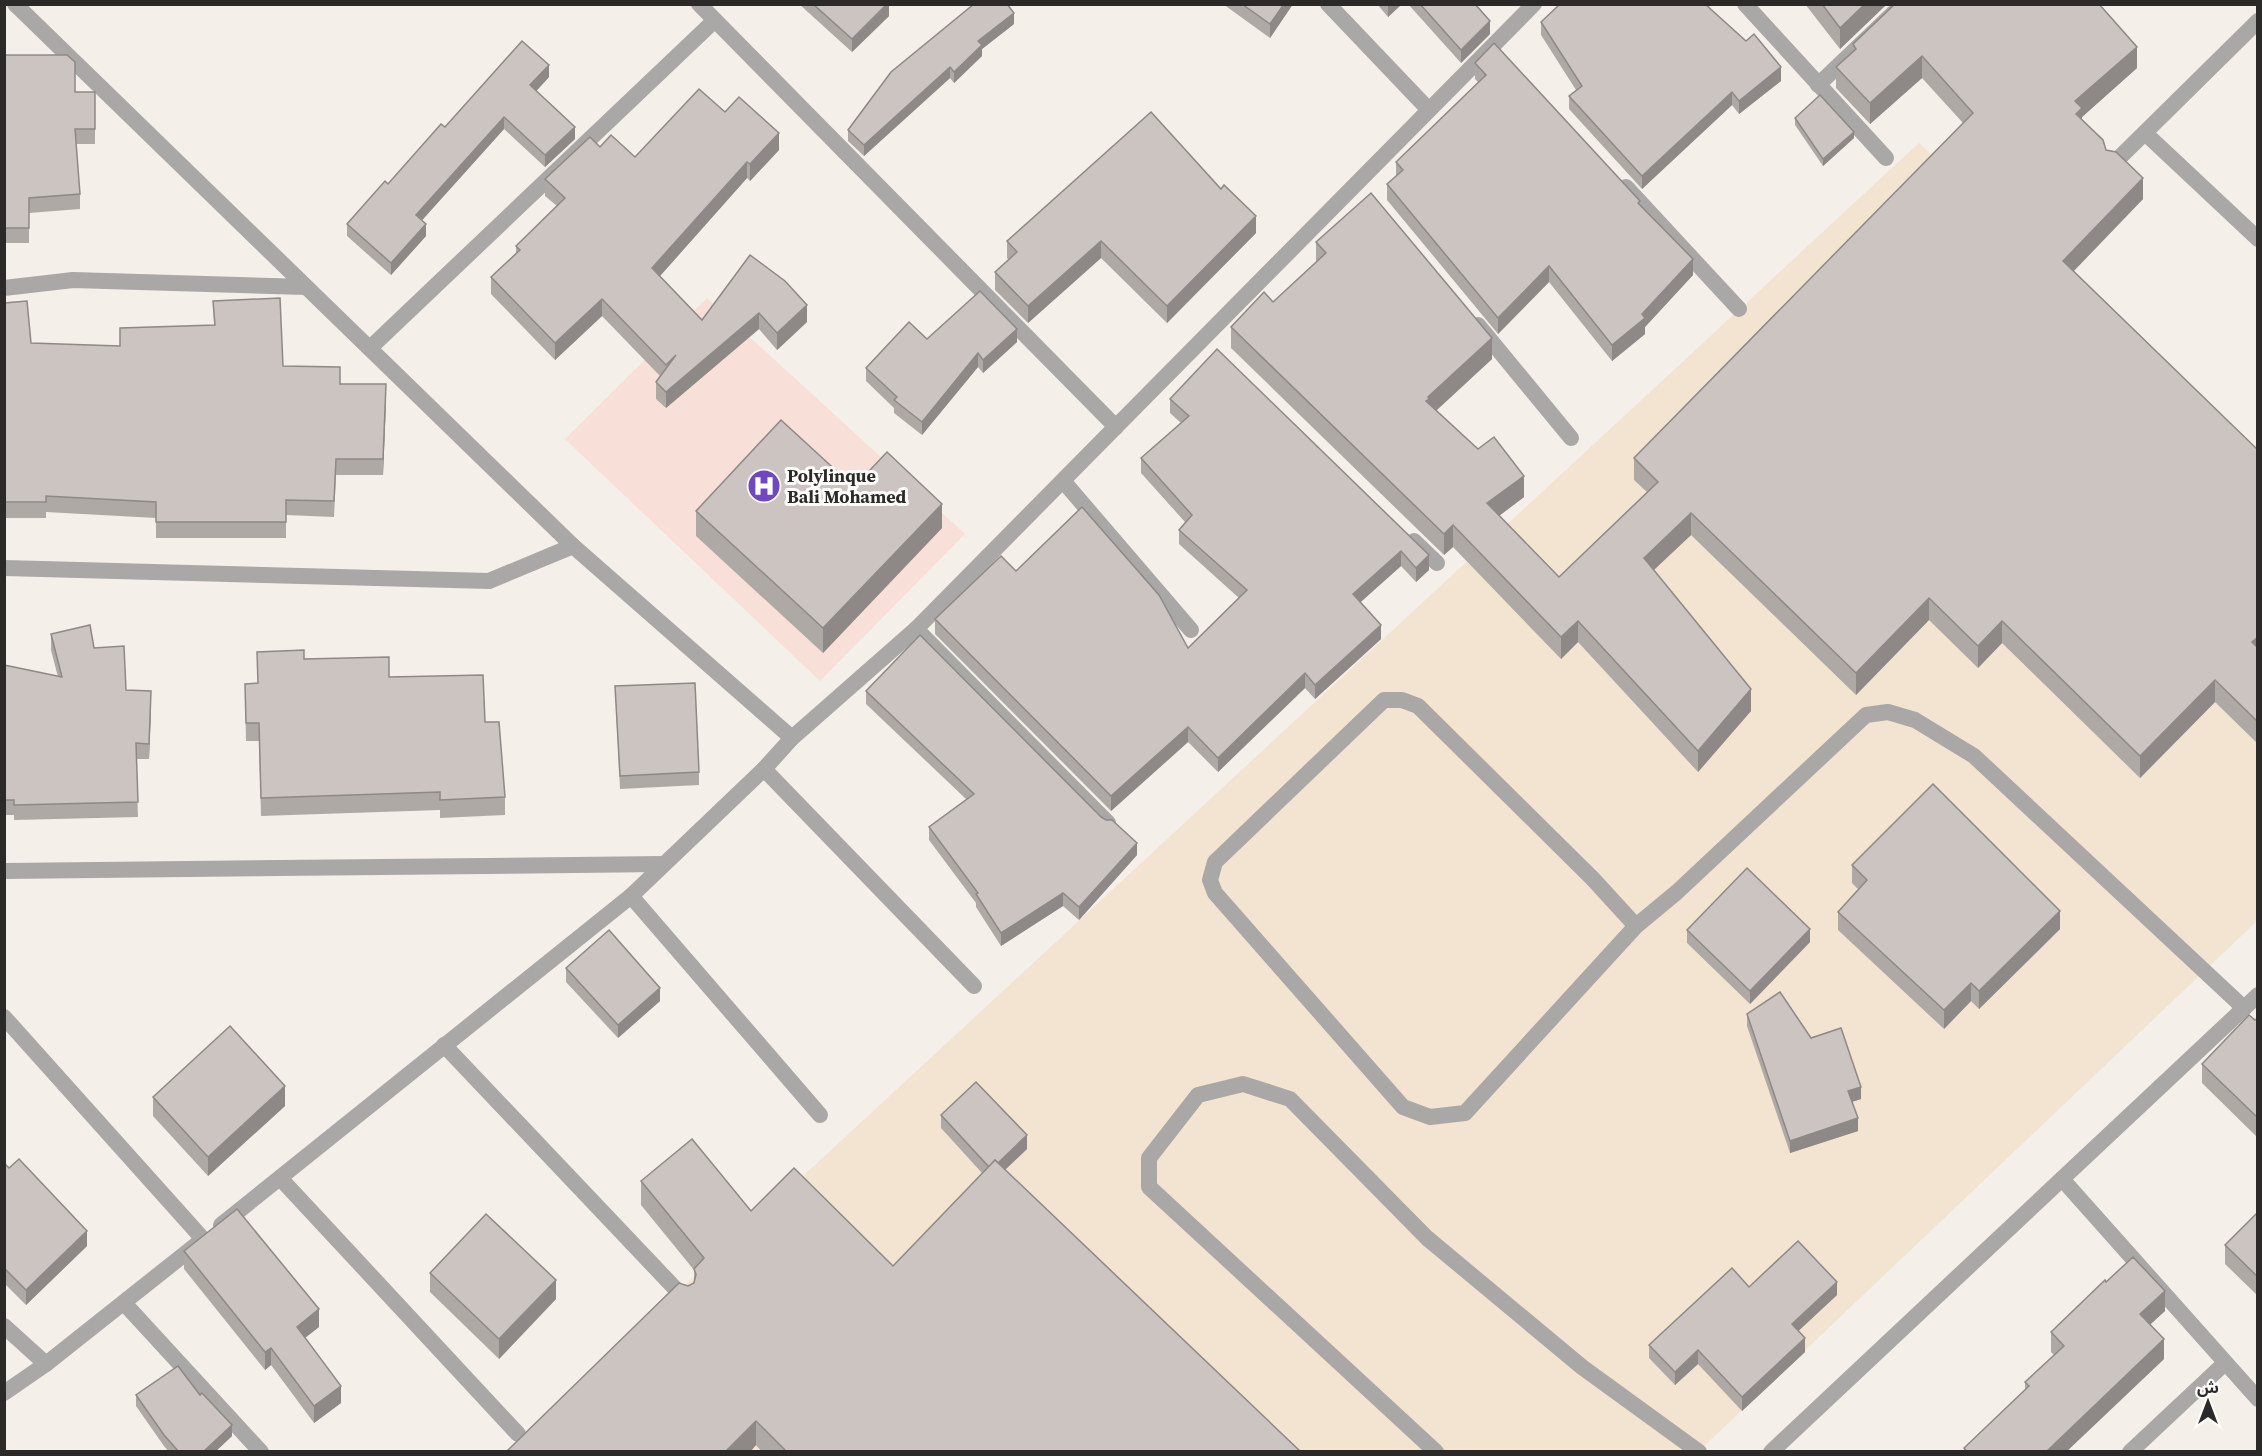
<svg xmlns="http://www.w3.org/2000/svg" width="2262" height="1456" viewBox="0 0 2262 1456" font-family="'Source Serif 4','Noto Sans Arabic',serif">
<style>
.industrial{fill:#f3e3d1}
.medical{fill:#f8dfd7}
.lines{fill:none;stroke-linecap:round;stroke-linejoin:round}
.service{stroke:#aaa7a7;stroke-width:16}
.minor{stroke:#aaa7a7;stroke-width:16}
.tertiary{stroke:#aaa7a7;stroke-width:16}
.wall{fill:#afa9a5}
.shaded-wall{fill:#8e8986}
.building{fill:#cbc4c0;stroke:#8e8986;stroke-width:1.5}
.labels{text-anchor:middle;stroke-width:6;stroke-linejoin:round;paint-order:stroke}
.poi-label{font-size:18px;font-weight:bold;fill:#2c2a28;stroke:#fefcfa;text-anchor:start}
</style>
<rect width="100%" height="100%" fill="#f4efe9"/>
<!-- industrial -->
<path class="industrial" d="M 1919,143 L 2257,469 L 2257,921 L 1699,1451 L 505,1452 Z"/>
<!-- medical -->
<path class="medical" d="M 707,298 L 965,534 L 820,681 L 565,439 Z"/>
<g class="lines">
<!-- service -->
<g class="service">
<path d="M 1636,926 L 1593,879 L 1418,706 L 1402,700 L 1384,700 L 1215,862 L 1210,880 L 1215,893 L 1403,1107 L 1430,1117 L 1465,1113 L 1636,926 L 1677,892 L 1866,715 L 1888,712 L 1915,720 L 1974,756 L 2244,1008"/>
<path d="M 1436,1452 L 1149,1187 L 1149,1158 L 1198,1095 L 1243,1084 L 1290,1099 L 1427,1238 L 1582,1367 L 1699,1452"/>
</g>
<!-- minor -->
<g class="minor">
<path d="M 15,4 L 573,546 L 792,738"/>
<path d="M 699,4 L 1116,427"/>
<path d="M 1328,4 L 1429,110"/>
<path d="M 1745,4 L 1886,158"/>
<path d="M 1818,85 L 1903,4"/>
<path d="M 2145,133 L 2258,239"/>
<path d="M 2113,164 L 2258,21"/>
<path d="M 1626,187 L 1739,309"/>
<path d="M 4,288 L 73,280 L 306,287"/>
<path d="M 1478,325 L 1571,438"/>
<path d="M 370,348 L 714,21"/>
<path d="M 1064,482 L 1191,630"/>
<path d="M 1414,541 L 1437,563"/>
<path d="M 4,568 L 489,581 L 573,546"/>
<path d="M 916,629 L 1108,823"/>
<path d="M 764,769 L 974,986"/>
<path d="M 4,871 L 664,864"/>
<path d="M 631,896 L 820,1115"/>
<path d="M 4,1017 L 203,1239"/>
<path d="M 444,1045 L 686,1300"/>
<path d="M 280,1178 L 518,1434"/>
<path d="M 2062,1179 L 2258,1399"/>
<path d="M 221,1225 L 631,896 L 764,769 L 792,738 L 916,629 L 1534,4"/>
<path d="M 124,1303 L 261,1452"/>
<path d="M 4,1326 L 46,1364"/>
<path d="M 4,1393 L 46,1364 L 201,1241"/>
<path d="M 2130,1452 L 2225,1363"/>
</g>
<!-- tertiary -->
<path class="tertiary" d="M 1771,1452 L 2258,995"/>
</g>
<!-- wall -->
<g class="wall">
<path d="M 799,4 L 889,4 L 889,16 L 852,52 Z"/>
<path d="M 1223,4 L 1293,4 L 1270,38 Z"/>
<path d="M 1377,4 L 1402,4 L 1388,17 Z"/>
<path d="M 1408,4 L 1475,4 L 1490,34 L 1461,63 Z"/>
<path d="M 1805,4 L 1887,4 L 1840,49 Z"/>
<path d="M 1541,22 L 1781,81 L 1739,114 L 1732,105 L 1642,189 L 1569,109 L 1569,96 L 1576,90 L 1541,35 Z"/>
<path d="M 1014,24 L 982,49 L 982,56 L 954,83 L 950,78 L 864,156 L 848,141 L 848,130 Z"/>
<path d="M 1853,44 L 2137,68 L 2082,117 L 2082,120 L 2143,199 L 2074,271 L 2258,450 L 2258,744 L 2215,702 L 2140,778 L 2002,643 L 1978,668 L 1929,620 L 1856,695 L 1691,535 L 1654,570 L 1751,711 L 1698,772 L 1578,642 L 1561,659 L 1453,547 L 1444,555 L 1231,348 L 1231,327 L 1273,302 L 1316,262 L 1316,242 L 1492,359 L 1436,411 L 1524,497 L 1499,516 L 1559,577 L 1647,492 L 1634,480 L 1634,458 L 1963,123 L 1922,78 L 1870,124 L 1836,88 L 1836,67 L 1853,51 Z"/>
<path d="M 4,55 L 75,92 L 95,92 L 95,144 L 76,144 L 80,194 L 80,209 L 29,213 L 29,243 L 4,243 Z"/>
<path d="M 1475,63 L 1640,205 L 1693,275 L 1645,327 L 1645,334 L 1612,361 L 1549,282 L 1498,334 L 1387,200 L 1387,184 L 1396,177 L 1396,162 L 1478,82 L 1475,79 Z"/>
<path d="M 549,77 L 536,91 L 575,139 L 545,167 L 504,129 L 422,220 L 426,236 L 391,275 L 347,236 L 347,224 L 388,184 Z"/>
<path d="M 725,112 L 779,150 L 750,181 L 747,178 L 660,276 L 702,320 L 750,255 L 807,322 L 777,350 L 759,329 L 666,408 L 656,399 L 656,382 L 660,376 L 602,316 L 555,360 L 491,294 L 491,277 L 516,253 L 516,246 L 557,206 L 545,196 L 545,179 L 600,147 L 635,157 Z"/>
<path d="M 1795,118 L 1854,138 L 1823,166 L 1795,125 Z"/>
<path d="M 1256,233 L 1167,323 L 1101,258 L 1028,323 L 995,290 L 995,272 L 1009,260 L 1007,258 L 1007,241 Z"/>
<path d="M 213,301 L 283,366 L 340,384 L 386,400 L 383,475 L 336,475 L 334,517 L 286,515 L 286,538 L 156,538 L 156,518 L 46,512 L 46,518 L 4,518 L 4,303 L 31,343 L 120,346 L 120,328 L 214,325 Z"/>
<path d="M 927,339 L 1017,342 L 983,373 L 978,367 L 922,435 L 894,413 L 894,408 L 866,381 L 866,368 Z"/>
<path d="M 1170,399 L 1429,570 L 1416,582 L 1401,566 L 1360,602 L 1381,639 L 1315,699 L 1305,688 L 1218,772 L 1188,742 L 1111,811 L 935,634 L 935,619 L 1016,571 L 1188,648 L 1239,598 L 1179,544 L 1179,530 L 1185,522 L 1141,473 L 1141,458 L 1181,423 L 1170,413 Z"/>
<path d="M 696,511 L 942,528 L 823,653 L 696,536 Z"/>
<path d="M 51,634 L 94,648 L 126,690 L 151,707 L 149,759 L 136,759 L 138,817 L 14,820 L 14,815 L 4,815 L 4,665 L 58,677 L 51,650 Z"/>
<path d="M 304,659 L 389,677 L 485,722 L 505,797 L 505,815 L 440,818 L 440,810 L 261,816 L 259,741 L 246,741 L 245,684 L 258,683 Z"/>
<path d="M 615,686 L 699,772 L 699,785 L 620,789 Z"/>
<path d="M 866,691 L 1137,855 L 1079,920 L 1063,906 L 1001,946 L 976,907 L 976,903 L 929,840 L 929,827 L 966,799 L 866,704 Z"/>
<path d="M 1852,865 L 2060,929 L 1979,1009 L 1971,1001 L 1944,1029 L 1838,930 L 1838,912 L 1859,890 L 1852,883 Z"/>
<path d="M 1687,930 L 1810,942 L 1750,1004 L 1687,943 Z"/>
<path d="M 566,968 L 660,1001 L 618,1038 L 566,982 Z"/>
<path d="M 1747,1014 L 1811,1038 L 1861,1099 L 1852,1102 L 1858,1131 L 1790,1153 L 1747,1026 Z"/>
<path d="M 2258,1018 L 2258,1138 L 2202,1083 L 2202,1064 Z"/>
<path d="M 153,1097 L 285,1106 L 208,1176 L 153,1116 Z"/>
<path d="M 941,1115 L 1027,1149 L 1005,1170 L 1301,1452 L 762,1452 L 756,1445 L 750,1452 L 506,1452 L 688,1286 L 694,1283 L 694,1270 L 641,1205 L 641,1181 L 751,1211 L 893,1266 L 982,1173 L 941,1128 Z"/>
<path d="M 4,1163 L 87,1246 L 26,1305 L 4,1283 Z"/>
<path d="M 2258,1212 L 2258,1296 L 2225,1264 L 2225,1245 Z"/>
<path d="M 184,1251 L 319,1327 L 305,1338 L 341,1403 L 314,1423 L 271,1365 L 265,1370 L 184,1269 Z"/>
<path d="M 430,1273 L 556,1299 L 499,1359 L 430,1292 Z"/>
<path d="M 2106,1282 L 2165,1311 L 2150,1324 L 2164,1359 L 2066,1452 L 1964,1452 L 1964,1448 L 2025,1390 L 2025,1382 L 2054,1355 L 2051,1352 L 2051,1332 Z"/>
<path d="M 1749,1287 L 1837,1295 L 1798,1331 L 1805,1352 L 1742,1411 L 1698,1364 L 1675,1385 L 1649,1358 L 1649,1345 Z"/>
<path d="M 136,1395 L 200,1395 L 232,1436 L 215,1452 L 169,1452 L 164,1446 L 136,1406 Z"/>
</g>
<!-- shaded-wall -->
<g class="shaded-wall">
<path d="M 887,4 L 889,4 L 889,16 L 852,52 L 852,39 Z"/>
<path d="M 1284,4 L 1293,4 L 1270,38 L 1270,24 Z"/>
<path d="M 1388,4 L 1402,4 L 1388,17 Z"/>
<path d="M 1865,4 L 1887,4 L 1840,49 L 1840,28 Z"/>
<path d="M 1014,13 L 1014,24 L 982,49 L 982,56 L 954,83 L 954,72 L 978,41 Z"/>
<path d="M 1490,21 L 1490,34 L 1461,63 L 1461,50 Z"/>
<path d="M 2137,47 L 2137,68 L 2082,117 L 2082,130 L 2076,136 L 2075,101 Z"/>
<path d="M 1922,56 L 1922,78 L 1870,124 L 1870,103 Z"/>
<path d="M 549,65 L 549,77 L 530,98 L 530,85 Z"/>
<path d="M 950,67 L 950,78 L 864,156 L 864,145 Z"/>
<path d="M 1781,67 L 1781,81 L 1739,114 L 1739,101 Z"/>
<path d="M 1732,92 L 1732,105 L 1642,189 L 1642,176 Z"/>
<path d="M 504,117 L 504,129 L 416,227 L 416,215 Z"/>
<path d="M 575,127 L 575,139 L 545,167 L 545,155 Z"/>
<path d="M 1854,132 L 1854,138 L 1823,166 L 1823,159 Z"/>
<path d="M 779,133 L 779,150 L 750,181 L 750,164 Z"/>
<path d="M 747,162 L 747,178 L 652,285 L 652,268 Z"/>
<path d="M 2143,178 L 2143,199 L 2063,282 L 2063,261 Z"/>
<path d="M 1256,216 L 1256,233 L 1167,323 L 1167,306 Z"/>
<path d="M 426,224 L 426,236 L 391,275 L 391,263 Z"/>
<path d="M 1101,241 L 1101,258 L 1028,323 L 1028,306 Z"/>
<path d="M 1693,259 L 1693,275 L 1645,327 L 1645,334 L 1612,361 L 1612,345 Z"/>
<path d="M 1549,266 L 1549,282 L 1498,334 L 1498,318 Z"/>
<path d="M 602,299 L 602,316 L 555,360 L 555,343 Z"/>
<path d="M 807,305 L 807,322 L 777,350 L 777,333 Z"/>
<path d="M 759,313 L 759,329 L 666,408 L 666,392 Z"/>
<path d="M 1017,329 L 1017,342 L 983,373 L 983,360 Z"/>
<path d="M 1492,338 L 1492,359 L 1429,417 L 1426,401 L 1428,397 Z"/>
<path d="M 978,353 L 978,367 L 922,435 L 922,422 Z"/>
<path d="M 386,384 L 386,400 L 383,475 L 383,459 Z"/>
<path d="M 1524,476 L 1524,497 L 1487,525 L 1487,503 Z"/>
<path d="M 942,504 L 942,528 L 823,653 L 823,628 Z"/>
<path d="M 1691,513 L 1691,535 L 1644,579 L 1644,558 Z"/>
<path d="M 1453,525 L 1453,547 L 1444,555 L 1444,534 Z"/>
<path d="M 1401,551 L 1401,566 L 1353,609 L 1353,594 Z"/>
<path d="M 1429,555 L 1429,570 L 1416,582 L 1416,568 Z"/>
<path d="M 1929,598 L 1929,620 L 1856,695 L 1856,673 Z"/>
<path d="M 1578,621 L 1578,642 L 1561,659 L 1561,637 Z"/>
<path d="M 2002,621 L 2002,643 L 1978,668 L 1978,646 Z"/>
<path d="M 1381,625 L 1381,639 L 1315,699 L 1315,685 Z"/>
<path d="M 2258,637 L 2258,658 L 2252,642 Z"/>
<path d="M 1305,673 L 1305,688 L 1218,772 L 1218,758 Z"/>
<path d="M 2215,680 L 2215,702 L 2140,778 L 2140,756 Z"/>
<path d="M 1751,689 L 1751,711 L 1698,772 L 1698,751 Z"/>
<path d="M 151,691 L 151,707 L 149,759 L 149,744 Z"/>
<path d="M 1188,727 L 1188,742 L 1111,811 L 1111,796 Z"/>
<path d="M 1137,843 L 1137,855 L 1079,920 L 1079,907 Z"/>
<path d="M 1063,893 L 1063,906 L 1001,946 L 1001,933 Z"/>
<path d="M 2060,911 L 2060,929 L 1979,1009 L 1979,991 Z"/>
<path d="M 1810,929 L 1810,942 L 1750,1004 L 1750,991 Z"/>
<path d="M 1971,983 L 1971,1001 L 1944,1029 L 1944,1010 Z"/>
<path d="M 660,988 L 660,1001 L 618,1038 L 618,1025 Z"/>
<path d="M 285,1086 L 285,1106 L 208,1176 L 208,1157 Z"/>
<path d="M 1861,1087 L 1861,1099 L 1848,1103 L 1848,1091 Z"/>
<path d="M 1858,1118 L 1858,1131 L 1790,1153 L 1790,1141 Z"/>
<path d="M 1027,1135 L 1027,1149 L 991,1183 L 991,1169 Z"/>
<path d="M 87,1231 L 87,1246 L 26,1305 L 26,1290 Z"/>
<path d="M 556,1280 L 556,1299 L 499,1359 L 499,1339 Z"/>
<path d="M 1837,1282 L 1837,1295 L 1792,1337 L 1792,1324 Z"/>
<path d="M 2165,1291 L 2165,1311 L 2140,1334 L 2140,1314 Z"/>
<path d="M 319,1309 L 319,1327 L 297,1344 L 297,1327 Z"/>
<path d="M 1805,1338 L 1805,1352 L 1742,1411 L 1742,1397 Z"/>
<path d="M 2164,1339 L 2164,1359 L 2066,1452 L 2046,1452 Z"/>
<path d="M 271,1348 L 271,1365 L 265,1370 L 265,1352 Z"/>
<path d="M 1698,1350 L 1698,1364 L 1675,1385 L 1675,1372 Z"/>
<path d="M 341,1386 L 341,1403 L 314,1423 L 314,1406 Z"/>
<path d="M 756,1421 L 756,1445 L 750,1452 L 725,1452 Z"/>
<path d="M 232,1425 L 232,1436 L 215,1452 L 203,1452 Z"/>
</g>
<!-- building -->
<g class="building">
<path d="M 813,4 L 887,4 L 852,39 Z"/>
<path d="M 974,4 L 1007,4 L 1014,13 L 978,41 L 982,45 L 954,72 L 950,67 L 864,145 L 848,130 L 891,72 Z"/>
<path d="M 1242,4 L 1284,4 L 1270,24 Z"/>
<path d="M 1420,4 L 1475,4 L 1490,21 L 1461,50 Z"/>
<path d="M 1560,4 L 1705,4 L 1746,41 L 1754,34 L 1781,67 L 1739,101 L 1732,92 L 1642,176 L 1569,96 L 1582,86 L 1541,22 Z"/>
<path d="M 1822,4 L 1865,4 L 1840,28 Z"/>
<path d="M 1895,4 L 2099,4 L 2137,47 L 2075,101 L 2082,108 L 2076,114 L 2103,140 L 2106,150 L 2116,152 L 2143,178 L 2063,261 L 2258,450 L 2258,637 L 2252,642 L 2258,648 L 2258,722 L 2215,680 L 2140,756 L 2002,621 L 1978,646 L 1929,598 L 1856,673 L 1691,513 L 1644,558 L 1751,689 L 1698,751 L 1578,621 L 1561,637 L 1453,525 L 1444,534 L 1231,327 L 1264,292 L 1273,302 L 1326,253 L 1316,242 L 1371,193 L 1492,338 L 1428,397 L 1429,399 L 1426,401 L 1478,449 L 1494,437 L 1524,476 L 1487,503 L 1559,577 L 1658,482 L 1634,458 L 1973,113 L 1922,56 L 1870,103 L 1836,67 L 1856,49 L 1853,44 Z"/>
<path d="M 522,41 L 549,65 L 530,85 L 575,127 L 545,155 L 504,117 L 416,215 L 426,224 L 391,263 L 347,224 L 385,181 L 388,184 L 441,124 L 445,127 Z"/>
<path d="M 1494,43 L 1640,201 L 1638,203 L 1693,259 L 1642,314 L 1645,318 L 1612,345 L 1549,266 L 1498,318 L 1387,184 L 1403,170 L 1396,162 L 1486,75 L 1475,63 Z"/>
<path d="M 4,55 L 67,55 L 75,62 L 75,92 L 95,92 L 95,129 L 75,129 L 80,194 L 29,198 L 29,228 L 4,228 Z"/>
<path d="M 699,89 L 725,112 L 739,97 L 779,133 L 750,164 L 747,162 L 652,268 L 702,320 L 750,255 L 785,281 L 807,305 L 777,333 L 759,313 L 666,392 L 656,382 L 676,355 L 666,365 L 602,299 L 555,343 L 491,277 L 520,250 L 516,246 L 565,198 L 545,179 L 590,137 L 600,147 L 611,135 L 635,157 Z"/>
<path d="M 1820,95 L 1854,132 L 1823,159 L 1795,118 Z"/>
<path d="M 1151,112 L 1221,189 L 1224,185 L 1256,216 L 1167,306 L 1101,241 L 1028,306 L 995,272 L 1017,252 L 1007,241 Z"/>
<path d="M 980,291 L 1017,329 L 983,360 L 978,353 L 922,422 L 894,400 L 897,397 L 866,368 L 909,322 L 927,339 Z"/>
<path d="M 280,298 L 283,366 L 340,367 L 340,384 L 386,384 L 383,459 L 336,459 L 334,501 L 286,500 L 286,522 L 156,522 L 156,502 L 46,496 L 46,502 L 4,502 L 4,303 L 27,301 L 31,343 L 120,346 L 120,328 L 215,325 L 213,301 Z"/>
<path d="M 1217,349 L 1429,555 L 1416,568 L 1401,551 L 1353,594 L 1381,625 L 1315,685 L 1305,673 L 1218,758 L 1188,727 L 1111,796 L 935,619 L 1001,556 L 1016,571 L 1082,507 L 1159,595 L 1188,648 L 1247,590 L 1179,530 L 1192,515 L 1141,458 L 1189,416 L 1170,399 Z"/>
<path d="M 781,420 L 854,487 L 887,452 L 942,504 L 823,628 L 696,511 Z"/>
<path d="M 90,625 L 94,648 L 124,646 L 126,690 L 151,691 L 149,744 L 136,743 L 138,802 L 14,805 L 14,800 L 4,800 L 4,665 L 62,677 L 51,634 Z"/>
<path d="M 920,635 L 1101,817 L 1106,820 L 1112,820 L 1137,843 L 1079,907 L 1063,893 L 1001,933 L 976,894 L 978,893 L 929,827 L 974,794 L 866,691 Z"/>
<path d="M 304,650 L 304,659 L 389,657 L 389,677 L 483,675 L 485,722 L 499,722 L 505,797 L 440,800 L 440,792 L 261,798 L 259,723 L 246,723 L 245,684 L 258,683 L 257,652 Z"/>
<path d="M 695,683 L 699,772 L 620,776 L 615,686 Z"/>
<path d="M 1933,784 L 2060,911 L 1979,991 L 1971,983 L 1944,1010 L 1838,912 L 1867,880 L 1852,865 Z"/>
<path d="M 1747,868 L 1810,929 L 1750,991 L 1687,930 Z"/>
<path d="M 609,930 L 660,988 L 618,1025 L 566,968 Z"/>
<path d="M 1780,992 L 1811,1038 L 1841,1028 L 1861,1087 L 1848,1091 L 1858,1118 L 1790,1141 L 1747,1014 Z"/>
<path d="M 2249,1015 L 2255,1020 L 2258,1018 L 2258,1118 L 2202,1064 Z"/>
<path d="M 230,1026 L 285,1086 L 208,1157 L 153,1097 Z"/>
<path d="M 976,1082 L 1027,1135 L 998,1163 L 995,1160 L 989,1167 L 941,1115 Z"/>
<path d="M 692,1139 L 751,1211 L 794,1168 L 893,1266 L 995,1160 L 1301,1452 L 787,1452 L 756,1421 L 725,1452 L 506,1452 L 679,1283 L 688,1286 L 694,1283 L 696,1274 L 694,1269 L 704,1258 L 641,1181 Z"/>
<path d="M 19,1159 L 87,1231 L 26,1290 L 4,1268 L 4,1163 L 9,1168 Z"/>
<path d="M 237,1209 L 319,1309 L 297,1327 L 341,1386 L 314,1406 L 271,1348 L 265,1352 L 184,1251 Z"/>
<path d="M 2258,1212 L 2258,1277 L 2225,1245 Z"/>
<path d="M 486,1214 L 556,1280 L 499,1339 L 430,1273 Z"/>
<path d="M 1798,1241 L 1837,1282 L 1792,1324 L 1805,1338 L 1742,1397 L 1698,1350 L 1675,1372 L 1649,1345 L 1732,1268 L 1749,1287 Z"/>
<path d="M 2133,1257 L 2165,1291 L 2140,1314 L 2164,1339 L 2046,1452 L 1967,1452 L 1964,1448 L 2029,1386 L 2025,1382 L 2064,1346 L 2051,1332 L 2105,1280 L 2106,1282 Z"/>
<path d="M 178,1366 L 200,1395 L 202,1393 L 232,1425 L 203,1452 L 179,1452 L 164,1435 L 136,1395 Z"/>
</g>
<!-- icons -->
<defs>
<symbol id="hospital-disc" viewBox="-11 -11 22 22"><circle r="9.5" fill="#6f48c1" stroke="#fefcfa"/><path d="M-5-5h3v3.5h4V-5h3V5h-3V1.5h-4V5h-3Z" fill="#fff"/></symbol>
</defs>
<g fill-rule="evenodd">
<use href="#hospital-disc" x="745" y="467" width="38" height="38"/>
</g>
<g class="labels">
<!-- poi labels -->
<g class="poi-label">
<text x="787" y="482">Polylinque<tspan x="787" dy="21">Bali Mohamed</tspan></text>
</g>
</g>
<!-- border -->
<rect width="2262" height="1456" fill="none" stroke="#2c2a28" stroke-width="12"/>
<!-- north arrow -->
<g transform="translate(2208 1402)" stroke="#fefcfa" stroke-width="4.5" paint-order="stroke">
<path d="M0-4.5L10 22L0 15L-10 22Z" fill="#2c2a28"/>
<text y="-9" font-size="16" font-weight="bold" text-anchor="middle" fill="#2c2a28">ش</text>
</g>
</svg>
